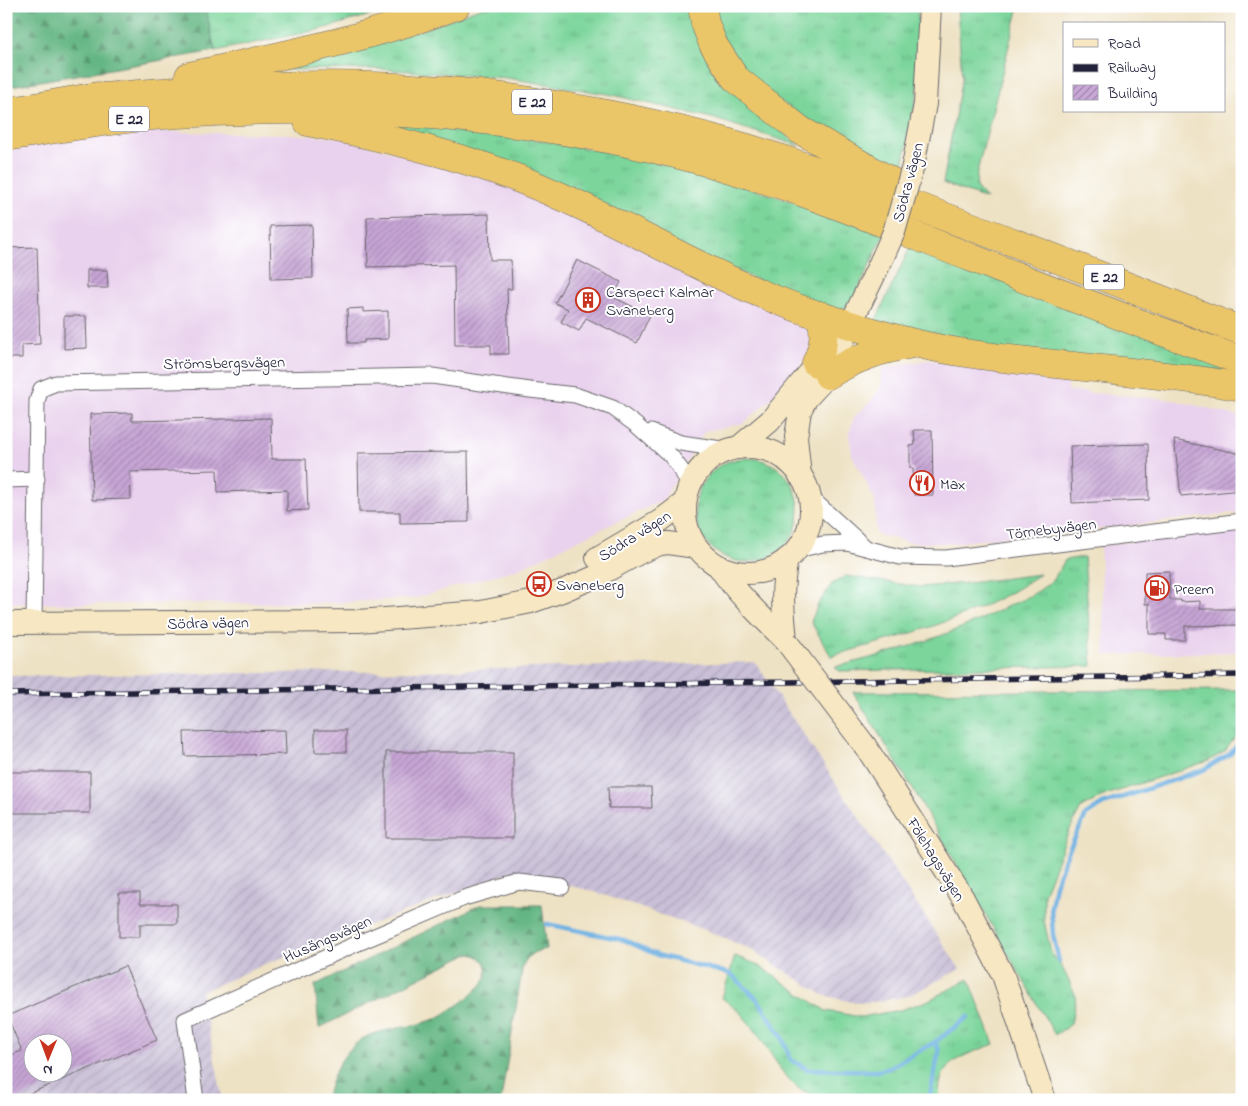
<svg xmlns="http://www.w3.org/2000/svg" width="1248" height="1106" viewBox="0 0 1248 1106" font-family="'Indie Flower',sans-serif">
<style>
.built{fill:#e9d2ed}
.industrial{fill:url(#industrial-furrows);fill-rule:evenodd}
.grass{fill:url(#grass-tufts);stroke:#4e7c6b}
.forest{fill:url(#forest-firs);stroke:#436c5f}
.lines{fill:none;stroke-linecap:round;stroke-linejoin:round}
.stream{stroke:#6eb1e3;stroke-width:4.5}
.building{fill:url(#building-hatch);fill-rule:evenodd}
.street-casing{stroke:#69656b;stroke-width:17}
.secondary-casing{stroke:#69656b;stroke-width:24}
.highway-casing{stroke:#69656b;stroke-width:29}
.street{stroke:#fff;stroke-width:15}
.secondary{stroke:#f7e8c3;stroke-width:22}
.highway{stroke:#ebc669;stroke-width:28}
.rail-casing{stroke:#22223b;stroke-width:5.5}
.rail{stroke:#fff;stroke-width:4;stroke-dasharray:11;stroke-linecap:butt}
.secondary-bridge-casing{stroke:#69656b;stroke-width:24;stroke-linecap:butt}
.secondary-bridge{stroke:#f7e8c3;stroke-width:22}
.labels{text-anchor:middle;stroke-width:4;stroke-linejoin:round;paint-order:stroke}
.shield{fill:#fff;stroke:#646476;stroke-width:1}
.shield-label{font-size:15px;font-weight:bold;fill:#22223b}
.street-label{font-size:16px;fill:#22223b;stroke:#fff}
.poi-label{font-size:16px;fill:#22223b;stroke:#fff;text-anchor:start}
</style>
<defs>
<pattern id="industrial-furrows" width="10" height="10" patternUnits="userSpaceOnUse" patternTransform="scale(1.25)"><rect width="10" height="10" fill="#c9bfd7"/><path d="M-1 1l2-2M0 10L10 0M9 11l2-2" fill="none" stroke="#aca4b9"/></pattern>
<pattern id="grass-tufts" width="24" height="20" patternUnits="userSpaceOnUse" patternTransform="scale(1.25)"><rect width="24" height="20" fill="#7bd59b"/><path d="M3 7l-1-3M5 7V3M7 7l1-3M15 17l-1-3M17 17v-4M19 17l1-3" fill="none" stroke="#6ab786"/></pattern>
<pattern id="forest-firs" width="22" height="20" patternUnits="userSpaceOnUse" patternTransform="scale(1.25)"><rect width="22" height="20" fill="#64b683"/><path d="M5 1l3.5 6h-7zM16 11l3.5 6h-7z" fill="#52946c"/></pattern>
<pattern id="building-hatch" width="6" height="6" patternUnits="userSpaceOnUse" patternTransform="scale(1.25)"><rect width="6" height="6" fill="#c8a6d6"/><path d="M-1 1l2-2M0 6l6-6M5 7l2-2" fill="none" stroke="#a287af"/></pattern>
</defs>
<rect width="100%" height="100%" fill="#fff"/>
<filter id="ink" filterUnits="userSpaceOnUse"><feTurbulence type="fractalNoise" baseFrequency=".02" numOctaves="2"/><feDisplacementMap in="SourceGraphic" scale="10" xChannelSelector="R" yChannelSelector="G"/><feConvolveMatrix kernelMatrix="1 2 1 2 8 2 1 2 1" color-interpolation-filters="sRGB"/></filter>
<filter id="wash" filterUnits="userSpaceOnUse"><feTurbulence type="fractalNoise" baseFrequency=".0096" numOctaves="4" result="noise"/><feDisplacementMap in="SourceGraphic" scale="20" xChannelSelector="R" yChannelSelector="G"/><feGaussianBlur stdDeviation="1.12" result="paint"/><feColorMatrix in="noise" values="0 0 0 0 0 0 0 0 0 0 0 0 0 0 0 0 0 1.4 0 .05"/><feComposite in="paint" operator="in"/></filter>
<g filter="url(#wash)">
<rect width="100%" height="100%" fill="#eee2c4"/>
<!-- built -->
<g class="built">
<path d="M 126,131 L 285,134 L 344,138 L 507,185 L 807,324 L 811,335 L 810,349 L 794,377 L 744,423 L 705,431 L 663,500 L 517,569 L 415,598 L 332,603 L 81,604 L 6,603 L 6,150 Z"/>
<path d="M 928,360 L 1067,377 L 1069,391 L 1174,400 L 1242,417 L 1242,512 L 1067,533 L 1067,529 L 955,543 L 911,543 L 876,534 L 875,500 L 852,455 L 849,433 L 854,417 L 871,401 L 881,386 L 882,368 Z"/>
<path d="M 1242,526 L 1242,652 L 1105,655 L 1100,546 Z"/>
</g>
<!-- industrial -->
<path class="industrial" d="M 755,662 L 960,969 L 908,996 L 881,1001 L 856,1003 L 823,995 L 750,949 L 705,930 L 592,891 L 511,872 L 265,964 L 201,992 L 223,1100 L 6,1100 L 6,676 L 421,671 ZM 32,1044 L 62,1044 L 62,1074 L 32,1074 Z"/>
<!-- grass -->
<g class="grass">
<path d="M 205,6 L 401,6 L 322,29 L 215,51 Z"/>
<path d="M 485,6 L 689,6 L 694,27 L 740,98 L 800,146 L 712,118 L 608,94 L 507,78 L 380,69 L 264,70 L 422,30 Z"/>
<path d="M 711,6 L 917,6 L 919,31 L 918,88 L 902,172 L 842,143 L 767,92 L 726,48 Z"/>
<path d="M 957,6 L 1019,6 L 977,172 L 976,187 L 986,199 L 943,183 L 962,77 Z"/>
<path d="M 373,120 C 480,131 587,144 690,171 C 756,188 820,211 884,234 L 853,301 L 845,309 L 835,312 Z"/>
<path d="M 911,245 L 1242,370 L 1242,379 L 981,348 L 876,320 Z"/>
<circle cx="747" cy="510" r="52"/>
<path d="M 1084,557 L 1092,666 L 839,671 L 835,667 C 896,652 947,637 1004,608 C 1019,601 1037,594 1050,582 C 1056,577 1061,567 1065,560 Z"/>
<path d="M 1040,574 C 978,618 903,636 831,656 L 811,622 L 818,604 L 832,584 L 846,576 L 920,587 L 968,583 Z"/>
<path d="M 1242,690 L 1242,729 L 1224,752 L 1208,761 L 1103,796 L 1081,808 L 1069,831 L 1044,894 L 1044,920 L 1051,953 L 1063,969 L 1076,996 L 1071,1024 L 1055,1035 L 916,794 L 853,692 Z"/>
<path d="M 735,956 L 756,964 L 826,1011 L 861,1017 L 900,1010 L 927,1001 L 969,979 L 994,1044 C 965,1056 935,1060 940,1100 L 866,1100 L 827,1096 L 811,1094 L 799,1089 L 786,1077 L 755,1030 L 738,1010 L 722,998 Z"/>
</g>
<!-- forest -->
<g class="forest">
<path d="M 6,6 L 205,6 L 215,51 L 6,87 Z"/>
<path d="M 480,905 L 542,905 L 547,949 C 534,951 529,954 523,965 L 501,1100 L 326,1100 C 332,1076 340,1054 362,1039 C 382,1027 410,1029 432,1020 C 444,1016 473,995 481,985 C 486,980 488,971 485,964 C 481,956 475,954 467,954 L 319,1028 L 315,985 Z"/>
</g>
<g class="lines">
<!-- stream -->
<g class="stream">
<path d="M 547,924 L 624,940 L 657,955 L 731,974 L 758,1000 L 782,1037 L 791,1060 L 807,1069 L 877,1071 L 889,1068 L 935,1042 L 968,1017"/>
<path d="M 1059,961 L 1053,935 L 1051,907 L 1055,885 L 1067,854 L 1086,815 L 1103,804 L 1203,770 L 1230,754 L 1242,740"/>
<path d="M 929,1100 L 939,1051 L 935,1042"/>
</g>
</g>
<g id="blocks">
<!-- building -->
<g class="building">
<path d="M 489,214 L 490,260 L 511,260 L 512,289 L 507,289 L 509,354 L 491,354 L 491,345 L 455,345 L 454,265 L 368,267 L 367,217 Z"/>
<path d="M 312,225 L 313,278 L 271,279 L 270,226 Z"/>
<path d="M 37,247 L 40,344 L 22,345 L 22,358 L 6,358 L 6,248 Z"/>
<path d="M 577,260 L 621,282 L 613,297 L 650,315 L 637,343 L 586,318 L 579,331 L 561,322 L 568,309 L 555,303 Z"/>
<path d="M 87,270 L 107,270 L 108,288 L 87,288 Z"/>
<path d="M 363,308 L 363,312 L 388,311 L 388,339 L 364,340 L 364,343 L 348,343 L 347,309 Z"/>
<path d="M 64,316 L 86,316 L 87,348 L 64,349 Z"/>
<path d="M 132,413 L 132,421 L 271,418 L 272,459 L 306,459 L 308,510 L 287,511 L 287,490 L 218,492 L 217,470 L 130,472 L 131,499 L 92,500 L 90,414 Z"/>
<path d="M 914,430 L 932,430 L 933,495 L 914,495 L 913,468 L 910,468 L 910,446 L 915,445 Z"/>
<path d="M 1174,440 L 1242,454 L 1242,490 L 1181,496 Z"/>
<path d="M 1148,444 L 1149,500 L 1072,503 L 1070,446 Z"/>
<path d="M 468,452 L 469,522 L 400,523 L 400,512 L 359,512 L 358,453 Z"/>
<path d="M 1169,571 L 1170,600 L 1181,600 L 1181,602 L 1200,601 L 1200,609 L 1240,609 L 1240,625 L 1185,626 L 1185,640 L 1166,640 L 1166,634 L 1149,634 L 1149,604 L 1145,604 L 1145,572 Z"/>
<path d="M 285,730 L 286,754 L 185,756 L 184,732 Z"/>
<rect x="315" y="730" width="31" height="22"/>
<rect x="386" y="752" width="127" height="86"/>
<rect x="6" y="772" width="84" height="41"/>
<path d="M 608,787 L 651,787 L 652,808 L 609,808 Z"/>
<path d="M 119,893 L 140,893 L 140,904 L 177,904 L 177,924 L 140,924 L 140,937 L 119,937 Z"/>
<path d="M 125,966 L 157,1040 L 14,1100 L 6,1100 L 6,1057 L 22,1051 L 7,1016 ZM 32,1044 L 62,1044 L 62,1074 L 32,1074 Z"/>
</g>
</g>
</g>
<g filter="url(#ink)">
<use href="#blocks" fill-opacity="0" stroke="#69656b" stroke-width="1"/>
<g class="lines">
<defs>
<g id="street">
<path d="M 651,432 L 681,443 L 728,450"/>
<path d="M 6,480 L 37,479"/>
<path d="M 809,496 L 864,546"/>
<path d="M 797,550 L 823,544 L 847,543 L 900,557 L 946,558 L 1242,521"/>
<path d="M 34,624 L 37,401 L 41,389 L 56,383 L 432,376 L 530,390 L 575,395 L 613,408 L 636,425 L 671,456 L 682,471 L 689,486"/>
<path d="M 196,1100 L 185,1020 L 356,944 L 464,898 L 519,882 L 562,887"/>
</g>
<g id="secondary">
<path d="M 913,166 L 925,104 L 930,6"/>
<circle cx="748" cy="510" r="63"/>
<path d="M 738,448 L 770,421 L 828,350"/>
<path d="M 800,476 L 796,437 L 800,411 L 806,399 L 828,375 L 850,325 L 882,259"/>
<path d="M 597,558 L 660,521 L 685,502"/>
<path d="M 719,567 C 738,595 762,617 786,641"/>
<path d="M 6,623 L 358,621 L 481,612 L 531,602 L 562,591 L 597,576 L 641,552 L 660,544 L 668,543 L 696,547"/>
<path d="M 786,641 C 783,610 781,589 787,559"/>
<path d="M 866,747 L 963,898 L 1003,975 L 1045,1100"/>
</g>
<g id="highway">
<path d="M 702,6 L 705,23 L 713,44 L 735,78 L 800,130 L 901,187"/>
<path d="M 189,76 C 279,56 370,38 456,6"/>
<path d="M 82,99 C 215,86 345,78 479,94 C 568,105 658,122 744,147 C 794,162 844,180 893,198 C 1010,239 1126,286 1242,331"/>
<path d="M 6,112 L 98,96"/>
<path d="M 308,122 C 381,137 453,153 522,180 C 624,220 716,283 821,316 C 867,330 912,345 959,352 C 1053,367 1148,370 1242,387"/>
<path d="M 6,137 C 63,128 120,118 178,114 C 366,102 556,117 737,171 C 817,195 894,228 972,258 C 1061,294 1151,328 1242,361"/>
<path d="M 816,363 C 824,346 826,333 820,315"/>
<path d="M 828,375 C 857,357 879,350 913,344"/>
</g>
</defs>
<!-- street casing -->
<use href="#street" class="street-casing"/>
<!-- secondary casing -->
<use href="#secondary" class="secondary-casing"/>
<!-- highway casing -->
<use href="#highway" class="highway-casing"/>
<!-- street -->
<use href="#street" class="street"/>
<!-- secondary -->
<use href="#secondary" class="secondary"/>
<!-- highway -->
<use href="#highway" class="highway"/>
<defs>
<path id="rail" d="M 6,694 L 1242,675"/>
</defs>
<!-- rail casing -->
<use href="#rail" class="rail-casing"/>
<!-- rail -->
<use href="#rail" class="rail"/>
<defs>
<g id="secondary-bridge">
<path d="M 882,259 L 894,232 L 913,166"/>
<path d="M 786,641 L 866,747"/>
</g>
</defs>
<!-- secondary-bridge casing -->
<use href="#secondary-bridge" class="secondary-bridge-casing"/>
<!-- secondary-bridge -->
<use href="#secondary-bridge" class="secondary-bridge"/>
</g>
</g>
<!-- icons -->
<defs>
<symbol id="building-ring" viewBox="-11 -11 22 22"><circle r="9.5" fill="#fff" stroke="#c8321e" stroke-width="1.5"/><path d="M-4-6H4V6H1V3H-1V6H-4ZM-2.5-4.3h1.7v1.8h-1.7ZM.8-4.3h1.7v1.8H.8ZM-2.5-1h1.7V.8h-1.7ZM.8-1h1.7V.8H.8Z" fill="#c8321e"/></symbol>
<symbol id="restaurant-ring" viewBox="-11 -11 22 22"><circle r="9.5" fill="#fff" stroke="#c8321e" stroke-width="1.5"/><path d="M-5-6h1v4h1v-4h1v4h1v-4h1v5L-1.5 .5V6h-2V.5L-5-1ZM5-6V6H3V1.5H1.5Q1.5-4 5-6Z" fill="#c8321e"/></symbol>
<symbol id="bus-ring" viewBox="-11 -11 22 22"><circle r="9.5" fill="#fff" stroke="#c8321e" stroke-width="1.5"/><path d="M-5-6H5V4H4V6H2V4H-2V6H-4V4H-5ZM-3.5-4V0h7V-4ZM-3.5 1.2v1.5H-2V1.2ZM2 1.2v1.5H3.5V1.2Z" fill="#c8321e"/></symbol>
<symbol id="fuel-ring" viewBox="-11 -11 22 22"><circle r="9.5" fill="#fff" stroke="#c8321e" stroke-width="1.5"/><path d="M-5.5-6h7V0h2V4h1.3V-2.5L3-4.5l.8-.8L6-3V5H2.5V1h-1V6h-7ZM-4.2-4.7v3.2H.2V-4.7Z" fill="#c8321e"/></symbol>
</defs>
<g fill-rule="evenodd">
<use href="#building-ring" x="574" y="286" width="28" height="28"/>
<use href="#restaurant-ring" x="908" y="469" width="28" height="28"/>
<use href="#bus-ring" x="525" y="570" width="28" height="28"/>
<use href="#fuel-ring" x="1143" y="574" width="28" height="28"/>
</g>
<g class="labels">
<!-- shield labels -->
<g class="shield">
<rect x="512" y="89.5" width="40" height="25" rx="4"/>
<rect x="109" y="106.5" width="40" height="25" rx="4"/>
<rect x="1084" y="264.5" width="40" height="25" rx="4"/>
</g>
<g class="shield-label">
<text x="532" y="107">E 22</text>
<text x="129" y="124">E 22</text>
<text x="1104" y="282">E 22</text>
</g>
<!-- street labels -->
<g class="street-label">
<text transform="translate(907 182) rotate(-75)" y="6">Södra vägen</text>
<text transform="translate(224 362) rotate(-1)" y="6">Strömsbergsvägen</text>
<text transform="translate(1051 528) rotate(-7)" y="6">Törnebyvägen</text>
<text transform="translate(634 535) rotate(-32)" y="6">Södra vägen</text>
<text transform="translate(208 622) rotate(-1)" y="6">Södra vägen</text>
<text transform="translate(937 859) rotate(58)" y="6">Fölehagsvägen</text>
<text transform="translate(327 938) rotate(-24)" y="6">Husängsvägen</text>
</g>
<!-- poi labels -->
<g class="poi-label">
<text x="606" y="297">Carspect Kalmar<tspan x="606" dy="18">Svaneberg</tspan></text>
<text x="940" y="489">Max</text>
<text x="556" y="590">Svaneberg</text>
<text x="1174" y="594">Preem</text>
</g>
</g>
<!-- margin -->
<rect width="1248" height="1106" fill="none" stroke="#fff" stroke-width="25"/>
<!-- legend -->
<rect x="1063" y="22" width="162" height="90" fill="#ffffff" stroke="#a7a7b1"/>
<rect x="1073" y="39" width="25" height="8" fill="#f7e8c3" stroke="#a7a7b1"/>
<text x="1108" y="48" font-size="15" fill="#22223b">Road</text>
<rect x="1073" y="64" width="25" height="8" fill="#22223b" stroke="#a7a7b1"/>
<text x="1108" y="72" font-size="15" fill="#22223b">Railway</text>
<rect x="1073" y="85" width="25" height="15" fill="url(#building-hatch)" stroke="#a7a7b1"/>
<text x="1108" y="98" font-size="15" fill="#22223b">Building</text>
<!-- north arrow -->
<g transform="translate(48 1058) rotate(181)"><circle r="24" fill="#ffffff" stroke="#a7a7b1"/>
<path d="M0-4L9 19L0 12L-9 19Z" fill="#c8321e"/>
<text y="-8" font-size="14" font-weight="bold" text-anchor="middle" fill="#22223b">N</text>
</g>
</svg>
